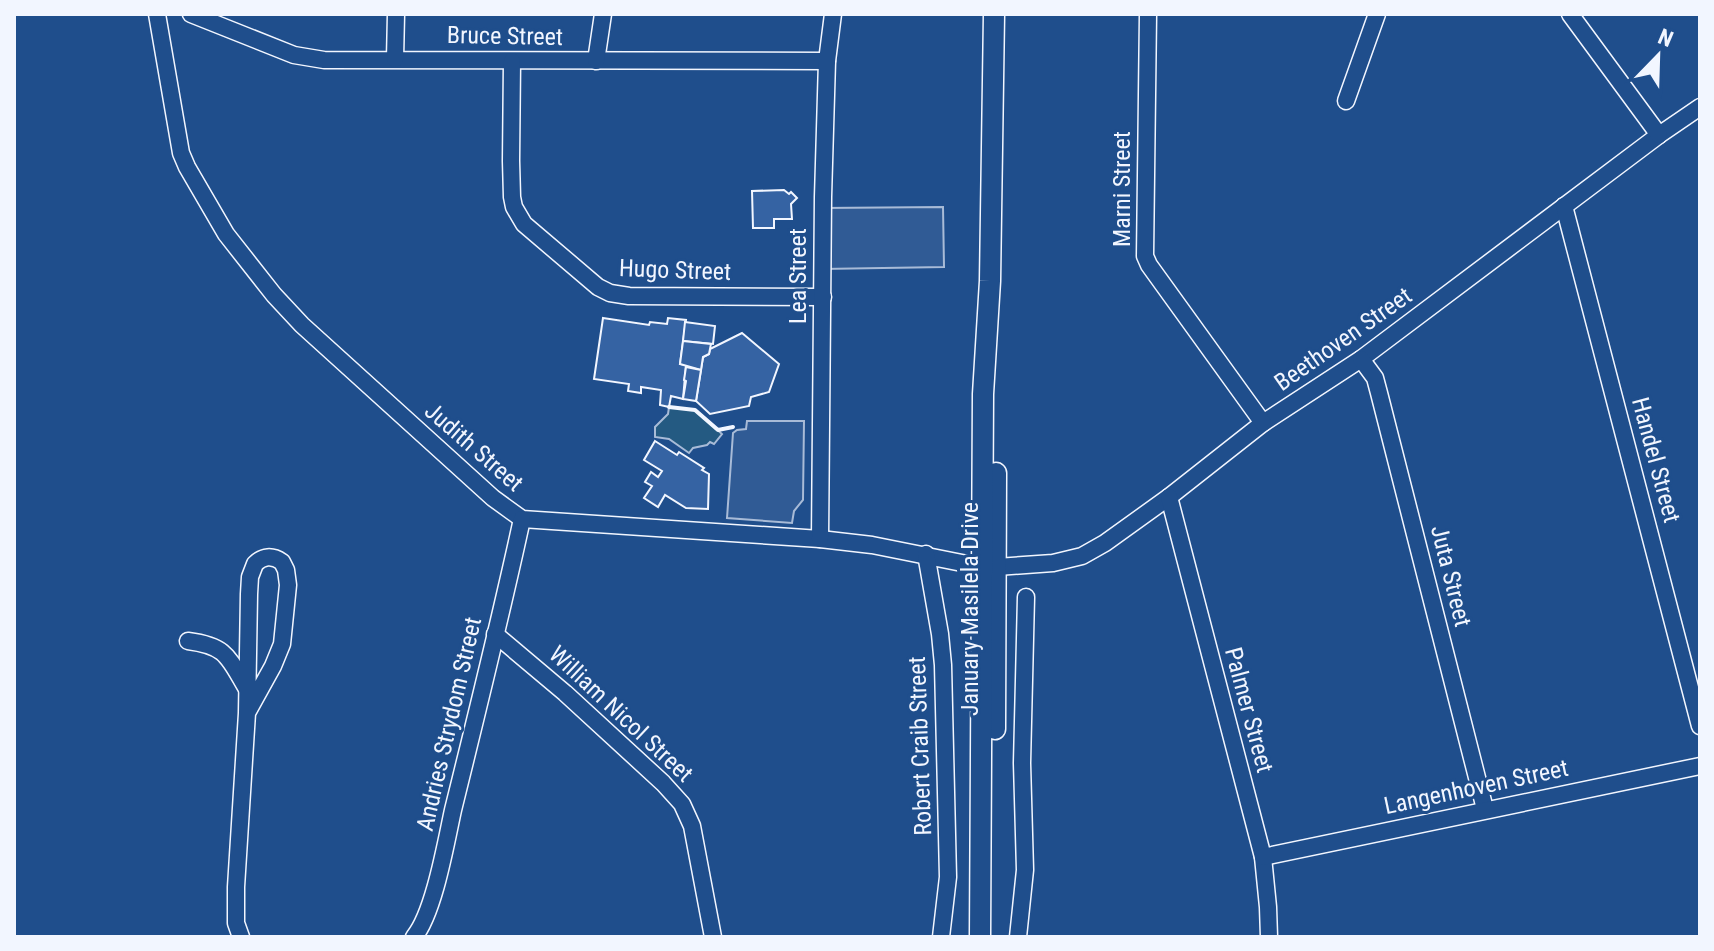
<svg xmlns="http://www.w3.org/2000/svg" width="1714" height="951" viewBox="0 0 1714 951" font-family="'Roboto Condensed',sans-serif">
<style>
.green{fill:#245a82;stroke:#a8bbd7;stroke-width:2}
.parking{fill:#305b95;stroke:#a8bbd7;stroke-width:2}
.building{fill:#3563a3;stroke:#f2f6ff;stroke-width:2}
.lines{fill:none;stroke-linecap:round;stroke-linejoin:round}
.minor-casing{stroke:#f2f6ff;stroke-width:19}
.major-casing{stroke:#f2f6ff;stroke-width:23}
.minor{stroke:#1f4e8c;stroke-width:16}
.major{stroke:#1f4e8c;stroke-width:20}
.wall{stroke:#f2f6ff;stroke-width:4}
.labels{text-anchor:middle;stroke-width:6;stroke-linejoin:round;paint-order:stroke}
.street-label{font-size:24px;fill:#f2f6ff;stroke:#1f4e8c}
</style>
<rect width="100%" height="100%" fill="#1f4e8c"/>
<!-- green -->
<path class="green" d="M 669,407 L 695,410 L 722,434 L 714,444 L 710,442 L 707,445 L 693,448 L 689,453 L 669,439 L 655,437 L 655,427 L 668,414 Z"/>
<!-- parking -->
<g class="parking">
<path d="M 943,207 L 944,267 L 822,269 L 822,208 Z"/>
<path d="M 747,421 L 804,421 L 803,500 L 794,511 L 792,523 L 727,518 L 733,433 L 737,430 L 746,429 Z"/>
</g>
<!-- building -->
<g class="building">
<path d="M 784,190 L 789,194 L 791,192 L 797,198 L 791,204 L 792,219 L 774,219 L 774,228 L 753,228 L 752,191 Z"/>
<path d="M 603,318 L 649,325 L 650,322 L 667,324 L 668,318 L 686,320 L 680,364 L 686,365 L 683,399 L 671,396 L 669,407 L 660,405 L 661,390 L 641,387 L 641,393 L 628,391 L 629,384 L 594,379 Z"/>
<path d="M 685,322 L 715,326 L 713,344 L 683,341 Z"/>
<path d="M 742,333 L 779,364 L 769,392 L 751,397 L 749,406 L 710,414 L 696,401 L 703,357 L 709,354 L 710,349 Z"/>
<path d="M 683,341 L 711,344 L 709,354 L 703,357 L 701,370 L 680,364 Z"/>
<path d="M 686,367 L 701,370 L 696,401 L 683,399 L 686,381 L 684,380 Z"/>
<path d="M 655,441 L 677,455 L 679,452 L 704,468 L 702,470 L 709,474 L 708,509 L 686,508 L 665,495 L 658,507 L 644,498 L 652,486 L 645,482 L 651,472 L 658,477 L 662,471 L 644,460 Z"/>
</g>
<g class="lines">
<defs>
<g id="minor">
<path d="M 157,14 L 181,153 L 187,167 L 226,234 L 274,295 L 302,325 L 493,498 L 522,519 L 820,539 L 872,545 L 982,567 L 997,567 L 1053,563 L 1082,556 L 1105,543 L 1169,497 L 1263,423 L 1361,359 L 1659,135 L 1700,107"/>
<path d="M 191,14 L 294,55 L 324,60 L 827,61"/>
<path d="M 1148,14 L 1145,256 L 1149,265 L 1263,423"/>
<path d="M 1570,14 L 1659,135"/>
<path d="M 395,59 L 396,14"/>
<path d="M 512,61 L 511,161 L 512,197 L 514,207 L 524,224 L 598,287 L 610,293 L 629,296 L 823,297"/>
<path d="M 596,61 L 603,14"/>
<path d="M 1346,101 L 1377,14"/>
<path d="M 1564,206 L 1700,726"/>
<path d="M 1361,359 L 1375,378 L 1379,393 L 1485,809"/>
<path d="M 1169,497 L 1263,857 L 1268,907 L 1269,937"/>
<path d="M 820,539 L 823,197 L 827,61 L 833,14"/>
<path d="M 926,554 L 940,634 L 943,665 L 948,877 L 941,937"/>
<path d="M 495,634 L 565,693 L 663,783 L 682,804 L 692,826 L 713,937"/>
<path d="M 188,641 C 227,646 228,657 247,689"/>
<path d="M 1263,857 L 1700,766"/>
<path d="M 241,937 L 236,923 L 236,887 L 247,713 L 249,594 L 250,577 L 255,564 C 263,556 272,555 282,562 L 286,570 L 288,585 L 282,644 L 273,666 L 247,713"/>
<path d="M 414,937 C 434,913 446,842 453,810 C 477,713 501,616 522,519"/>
<path d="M 1018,937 L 1025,870 L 1022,763 L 1026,597"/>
</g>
<g id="major">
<path d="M 995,729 L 996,473"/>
<path d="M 980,937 L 983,394 L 990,281 L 994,14"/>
</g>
</defs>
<!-- minor casing -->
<use href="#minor" class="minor-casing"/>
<!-- major casing -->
<use href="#major" class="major-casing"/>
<!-- minor -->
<use href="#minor" class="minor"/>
<!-- major -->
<use href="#major" class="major"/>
<!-- wall -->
<path class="wall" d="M 669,407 L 695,410 L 718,430 L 733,427"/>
</g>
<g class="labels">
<!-- street labels -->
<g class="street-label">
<text transform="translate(505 36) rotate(1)" y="8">Bruce Street</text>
<text transform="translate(1122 189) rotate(-90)" y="8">Marni Street</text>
<text transform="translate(675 270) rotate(2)" y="8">Hugo Street</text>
<text transform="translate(798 276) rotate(-90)" y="8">Lea Street</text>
<text transform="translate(1343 339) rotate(-35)" y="8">Beethoven Street</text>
<text transform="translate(474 447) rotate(41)" y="8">Judith Street</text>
<text transform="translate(1656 460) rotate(75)" y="8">Handel Street</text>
<text transform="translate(1451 576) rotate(76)" y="8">Juta Street</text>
<text transform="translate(970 609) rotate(-90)" y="8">January Masilela Drive</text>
<text transform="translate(1249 710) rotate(75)" y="8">Palmer Street</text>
<text transform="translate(621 714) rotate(43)" y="8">William Nicol Street</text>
<text transform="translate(449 724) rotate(-77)" y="8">Andries Strydom Street</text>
<text transform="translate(920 746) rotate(-92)" y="8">Robert Craib Street</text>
<text transform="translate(1476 787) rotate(-12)" y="8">Langenhoven Street</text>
</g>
</g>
<!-- border -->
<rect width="1714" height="951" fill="none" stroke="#f2f6ff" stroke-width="32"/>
<!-- north arrow -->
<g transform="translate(1658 56) rotate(23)" stroke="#1f4e8c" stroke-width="6" paint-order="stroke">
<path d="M0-6L14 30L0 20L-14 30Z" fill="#f2f6ff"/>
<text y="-12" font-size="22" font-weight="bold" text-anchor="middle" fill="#f2f6ff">N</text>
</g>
</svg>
